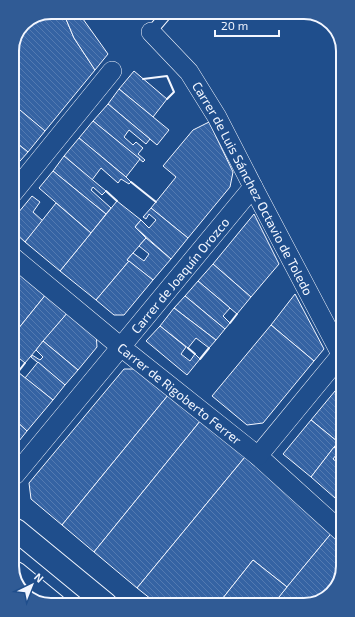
<svg xmlns="http://www.w3.org/2000/svg" width="355" height="617" viewBox="0 0 355 617" font-family="'Exo 2',sans-serif">
<style>
.building{fill:url(#building-back-hatch);stroke:#f2f6ff}
.lines{fill:none;stroke-linecap:round;stroke-linejoin:round}
.service-casing{stroke:#f2f6ff;stroke-width:12}
.minor-casing{stroke:#f2f6ff;stroke-width:20}
.primary-casing{stroke:#f2f6ff;stroke-width:24}
.service{stroke:#1f4e8c;stroke-width:10}
.minor{stroke:#1f4e8c;stroke-width:19}
.primary{stroke:#1f4e8c;stroke-width:22}
.wall{stroke:#f2f6ff;stroke-width:2}
.labels{text-anchor:middle;stroke-width:3;stroke-linejoin:round;paint-order:stroke}
.street-label{font-size:13px;fill:#f2f6ff;stroke:#1f4e8c}
.rim{fill:none;stroke:#f2f6ff;stroke-width:2}
</style>
<defs>
<pattern id="building-back-hatch" width="6" height="6" patternUnits="userSpaceOnUse"><rect width="6" height="6" fill="#3563a3"/><path d="M-1 5l2 2M0 0l6 6M5-1l2 2" fill="none" stroke="#537ab1"/></pattern>
</defs>
<rect width="100%" height="100%" fill="#1f4e8c"/>
<!-- building -->
<g class="building">
<path d="M 51,12 L 63,12 L 74,38 L 95,70 L 45,131 L 12,104 L 12,48 L 23,23 Z"/>
<path d="M 63,12 L 78,12 L 108,54 L 95,70 L 74,38 Z"/>
<path d="M 134,71 L 167,99 L 153,117 L 119,89 Z"/>
<path d="M 119,89 L 169,130 L 157,145 L 108,104 Z"/>
<path d="M 108,104 L 150,139 L 146,144 L 129,130 L 124,137 L 133,145 L 136,142 L 143,148 L 138,154 L 145,160 L 143,162 L 93,121 Z"/>
<path d="M 20,110 L 45,131 L 28,152 L 13,140 L 13,118 Z"/>
<path d="M 93,121 L 140,159 L 126,177 L 79,138 Z"/>
<path d="M 209,122 L 233,172 L 230,187 L 188,238 L 151,208 L 176,177 L 163,166 L 193,130 Z"/>
<path d="M 79,138 L 126,177 L 131,182 L 129,184 L 121,179 L 118,183 L 101,168 L 92,180 L 64,156 Z"/>
<path d="M 13,140 L 28,152 L 13,169 Z"/>
<path d="M 64,156 L 106,191 L 102,195 L 93,187 L 91,190 L 111,208 L 106,214 L 53,171 Z"/>
<path d="M 53,171 L 106,214 L 91,233 L 39,188 Z"/>
<path d="M 32,196 L 40,202 L 33,212 L 43,221 L 25,242 L 14,232 L 13,219 Z"/>
<path d="M 117,201 L 141,220 L 135,227 L 146,238 L 127,260 L 129,261 L 96,300 L 60,271 Z"/>
<path d="M 56,203 L 91,233 L 60,271 L 25,242 Z"/>
<path d="M 151,208 L 188,238 L 171,259 L 135,227 L 141,220 L 149,228 L 156,220 L 149,214 L 146,219 L 143,217 Z"/>
<path d="M 254,214 L 279,264 L 251,297 L 213,264 Z"/>
<path d="M 146,238 L 171,259 L 153,280 L 127,260 L 133,253 L 144,261 L 149,254 L 139,246 Z"/>
<path d="M 129,261 L 153,280 L 124,315 L 114,315 L 96,300 Z"/>
<path d="M 213,264 L 251,297 L 237,314 L 198,281 Z"/>
<path d="M 14,265 L 47,293 L 14,334 L 14,307 L 16,305 L 14,303 Z"/>
<path d="M 198,281 L 230,308 L 223,316 L 230,323 L 225,329 L 185,296 Z"/>
<path d="M 47,293 L 69,311 L 25,363 L 14,354 L 14,334 Z"/>
<path d="M 295,294 L 324,349 L 314,361 L 271,325 Z"/>
<path d="M 185,296 L 225,329 L 216,340 L 174,308 Z"/>
<path d="M 174,308 L 216,340 L 209,348 L 196,338 L 188,348 L 160,326 Z"/>
<path d="M 69,311 L 96,333 L 97,347 L 78,370 L 43,341 Z"/>
<path d="M 271,325 L 314,361 L 263,423 L 247,425 L 212,396 Z"/>
<path d="M 160,326 L 186,347 L 181,354 L 190,361 L 195,354 L 200,359 L 187,375 L 146,341 Z"/>
<path d="M 43,341 L 78,370 L 65,385 L 31,357 L 32,355 L 40,360 L 43,357 L 36,350 Z"/>
<path d="M 38,362 L 65,385 L 53,400 L 25,378 Z"/>
<path d="M 124,369 L 140,369 L 169,394 L 62,525 L 31,499 L 29,483 Z"/>
<path d="M 18,372 L 53,400 L 27,431 L 15,420 L 14,376 Z"/>
<path d="M 340,385 L 342,389 L 342,438 L 338,442 L 311,420 Z"/>
<path d="M 169,394 L 201,420 L 94,552 L 62,525 Z"/>
<path d="M 15,420 L 27,431 L 15,446 Z"/>
<path d="M 201,420 L 245,457 L 137,588 L 94,552 Z"/>
<path d="M 311,420 L 338,442 L 311,477 L 283,454 Z"/>
<path d="M 334,447 L 339,451 L 333,459 L 342,466 L 342,489 L 335,498 L 311,477 Z"/>
<path d="M 245,457 L 334,530 L 287,587 L 253,560 L 219,603 L 156,603 L 137,588 Z"/>
<path d="M 342,489 L 343,504 L 335,498 Z"/>
<path d="M 334,530 L 343,537 L 343,567 L 337,588 L 321,601 L 281,602 L 277,599 Z"/>
<path d="M 253,560 L 287,587 L 275,602 L 219,603 Z"/>
</g>
<g class="lines">
<defs>
<g id="service">
<path d="M 289,12 L 290,13 L 292,12"/>
<path d="M 151,32 L 168,12"/>
</g>
<g id="minor">
<path id="s1" d="M 151,32 L 189,72 L 217,117 L 253,187 L 341,354"/>
<path d="M 13,193 L 112,71"/>
<path id="s2" d="M 14,258 L 121,347 L 258,456 L 343,533"/>
<path d="M 258,456 L 341,355"/>
<path id="s3" d="M 15,475 L 253,187"/>
</g>
<g id="primary">
<path d="M 16,530 L 106,604"/>
<path d="M 16,573 L 55,605"/>
</g>
</defs>
<!-- service casing -->
<use href="#service" class="service-casing"/>
<!-- minor casing -->
<use href="#minor" class="minor-casing"/>
<!-- primary casing -->
<use href="#primary" class="primary-casing"/>
<!-- service -->
<use href="#service" class="service"/>
<!-- minor -->
<use href="#minor" class="minor"/>
<!-- primary -->
<use href="#primary" class="primary"/>
<!-- wall -->
<g class="wall">
<path d="M 143,79 L 167,76 L 174,92 L 167,99"/>
<path d="M 131,182 L 156,202"/>
<path d="M 106,191 L 117,201"/>
<path d="M 230,323 L 237,314"/>
<path d="M 188,348 L 195,354"/>
<path d="M 200,359 L 209,348"/>
<path d="M 14,369 L 18,372 L 25,363"/>
</g>
</g>
<g class="labels">
<!-- street labels -->
<g class="street-label">
<text dy="5" stroke="none"><textPath href="#s1" startOffset="188">Carrer de Luis Sánchez Octavio de Toledo</textPath></text>
<text dy="5" stroke="none"><textPath href="#s3" startOffset="259">Carrer de Joaquín Orozco</textPath></text>
<text dy="5" stroke="none"><textPath href="#s2" startOffset="214">Carrer de Rigoberto Ferrer</textPath></text>
</g>
</g>
<!-- crop -->
<path d="M0 0H355V617H0ZM51 19H304A32 32 0 0 1 336 51V566A32 32 0 0 1 304 598H51A32 32 0 0 1 19 566V51A32 32 0 0 1 51 19Z" fill="#305b95" fill-rule="evenodd"/>
<path class="rim" d="M51 19H304A32 32 0 0 1 336 51V566A32 32 0 0 1 304 598H51A32 32 0 0 1 19 566V51A32 32 0 0 1 51 19Z"/>
<!-- north arrow -->
<g transform="translate(32 585) rotate(43)" stroke="#1f4e8c" stroke-width="3" paint-order="stroke">
<path d="M0-3L7 15L0 10L-7 15Z" fill="#f2f6ff"/>
<text y="-6" font-size="11" font-weight="bold" text-anchor="middle" fill="#f2f6ff">N</text>
</g>
<!-- scale -->
<path d="M215 30v6h64v-6" fill="none" stroke="#f2f6ff" stroke-width="2"/>
<text x="221" y="30" font-size="12" fill="#f2f6ff" stroke="#1f4e8c" stroke-width="3" paint-order="stroke">20 m</text>
</svg>
